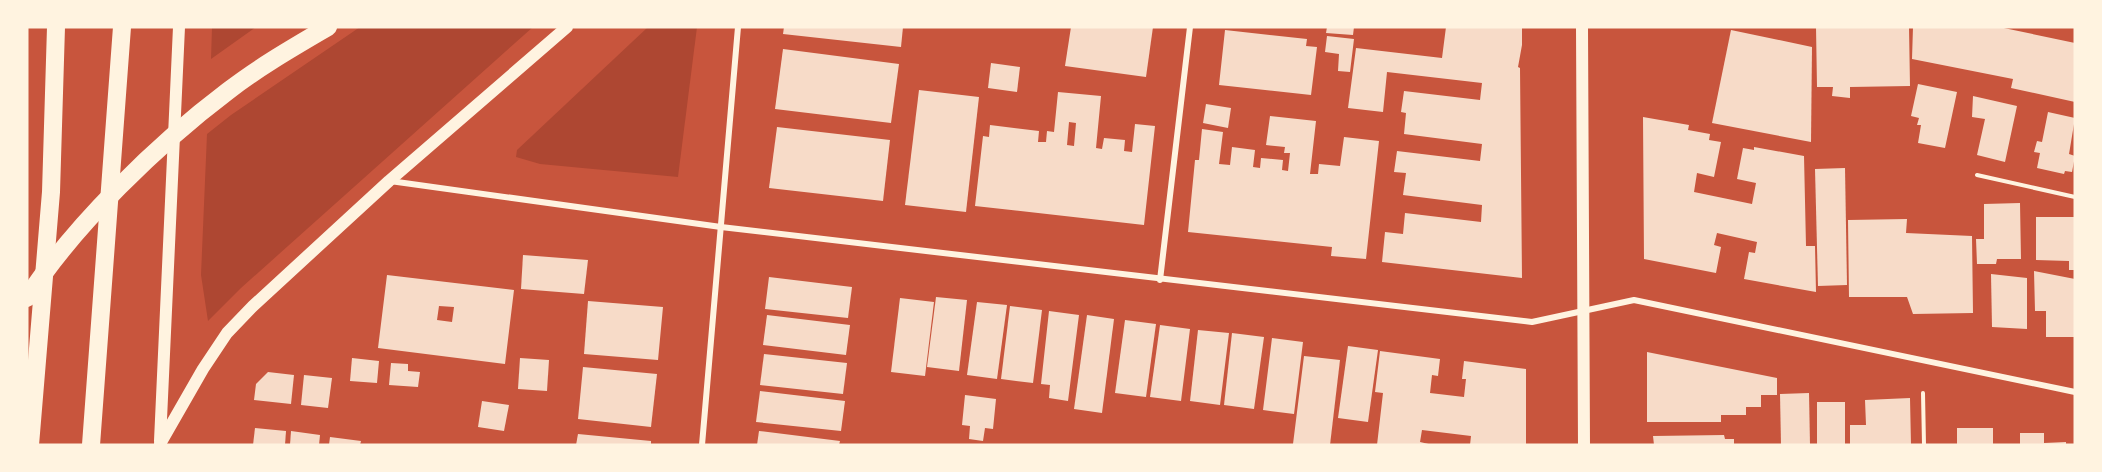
<svg xmlns="http://www.w3.org/2000/svg" width="2102" height="472" viewBox="0 0 2102 472" font-family="Cabin,sans-serif">
<style>
.green{fill:#ae4732}
.building{fill:#f7dbc8;fill-rule:evenodd}
.lines{fill:none;stroke-linecap:round;stroke-linejoin:round}
.path{stroke:#fff3e0;stroke-width:4}
.minor{stroke:#fff3e0;stroke-width:6}
.secondary{stroke:#fff3e0;stroke-width:12}
.motorway{stroke:#fff3e0;stroke-width:18}
</style>
<rect width="100%" height="100%" fill="#c8553d"/>
<!-- green -->
<g class="green">
<path d="M 212,27 L 256,27 L 211,59 Z"/>
<path d="M 360,27 L 533,27 L 241,288 L 208,321 L 201,275 L 207,134 L 231,115 Z"/>
<path d="M 648,27 L 697,27 L 678,177 L 540,164 L 516,157 L 517,150 Z"/>
</g>
<!-- building -->
<g class="building">
<path d="M 784,27 L 903,27 L 901,47 L 783,34 Z"/>
<path d="M 1071,27 L 1153,27 L 1146,77 L 1065,66 Z"/>
<path d="M 1327,27 L 1354,27 L 1353,35 L 1326,33 Z"/>
<path d="M 1446,27 L 1522,27 L 1522,45 L 1518,67 L 1520,68 L 1522,278 L 1382,262 L 1385,232 L 1403,234 L 1405,213 L 1481,222 L 1482,205 L 1403,195 L 1406,173 L 1394,172 L 1397,151 L 1480,161 L 1482,144 L 1404,134 L 1406,113 L 1401,112 L 1404,91 L 1480,100 L 1482,83 L 1387,72 L 1383,112 L 1348,108 L 1356,48 L 1442,58 Z"/>
<path d="M 1816,27 L 1909,27 L 1910,86 L 1850,87 L 1850,98 L 1832,96 L 1833,87 L 1817,87 Z"/>
<path d="M 1913,27 L 1999,27 L 2075,43 L 2075,102 L 2011,88 L 2013,79 L 1912,59 Z"/>
<path d="M 1225,30 L 1307,39 L 1306,46 L 1317,47 L 1311,95 L 1219,85 Z"/>
<path d="M 1731,30 L 1812,47 L 1811,142 L 1712,123 Z"/>
<path d="M 1327,36 L 1354,39 L 1350,72 L 1338,71 L 1339,54 L 1325,52 Z"/>
<path d="M 783,49 L 899,64 L 891,123 L 775,109 Z"/>
<path d="M 991,63 L 1020,67 L 1017,92 L 988,88 Z"/>
<path d="M 1918,84 L 1957,92 L 1945,148 L 1918,143 L 1921,125 L 1917,125 L 1919,118 L 1911,116 Z"/>
<path d="M 919,90 L 979,97 L 966,212 L 905,205 Z"/>
<path d="M 1058,92 L 1101,96 L 1096,148 L 1102,149 L 1104,138 L 1125,140 L 1124,151 L 1132,152 L 1135,124 L 1155,126 L 1144,225 L 975,206 L 983,136 L 989,137 L 990,125 L 1039,131 L 1038,142 L 1046,142 L 1047,131 L 1054,132 ZM 1069,122 L 1076,123 L 1074,146 L 1067,145 Z"/>
<path d="M 1973,96 L 2017,106 L 2005,162 L 1977,155 L 1985,119 L 1972,117 Z"/>
<path d="M 1206,104 L 1231,108 L 1228,128 L 1203,123 Z"/>
<path d="M 2048,112 L 2075,118 L 2069,154 L 2075,156 L 2072,172 L 2065,171 L 2064,174 L 2037,168 L 2040,153 L 2034,152 L 2037,141 L 2042,142 Z"/>
<path d="M 1270,116 L 1316,121 L 1310,174 L 1318,174 L 1319,164 L 1340,166 L 1344,137 L 1379,141 L 1366,259 L 1331,256 L 1332,247 L 1188,232 L 1195,160 L 1199,160 L 1202,129 L 1223,132 L 1219,164 L 1230,165 L 1232,147 L 1255,150 L 1253,167 L 1260,168 L 1261,158 L 1283,160 L 1282,170 L 1288,171 L 1290,153 L 1284,153 L 1285,147 L 1266,145 Z"/>
<path d="M 1643,117 L 1689,125 L 1688,130 L 1710,134 L 1709,140 L 1721,142 L 1714,177 L 1697,173 L 1694,192 L 1752,204 L 1756,183 L 1737,179 L 1743,148 L 1754,150 L 1754,147 L 1804,156 L 1806,246 L 1815,246 L 1816,292 L 1744,279 L 1749,252 L 1755,253 L 1757,242 L 1717,233 L 1714,245 L 1721,247 L 1716,273 L 1644,259 Z"/>
<path d="M 777,127 L 890,140 L 883,201 L 769,188 Z"/>
<path d="M 1845,168 L 1847,285 L 1818,286 L 1815,169 Z"/>
<path d="M 2020,203 L 2021,259 L 1997,259 L 1996,264 L 1977,264 L 1976,239 L 1984,239 L 1984,204 Z"/>
<path d="M 2036,217 L 2075,217 L 2075,270 L 2069,270 L 2069,261 L 2036,260 Z"/>
<path d="M 1907,219 L 1906,233 L 1972,236 L 1973,313 L 1913,314 L 1907,297 L 1849,297 L 1848,220 Z"/>
<path d="M 523,255 L 588,260 L 584,294 L 521,289 Z"/>
<path d="M 2034,271 L 2075,279 L 2075,337 L 2046,337 L 2046,311 L 2035,311 Z"/>
<path d="M 1991,274 L 2027,278 L 2027,329 L 1992,327 Z"/>
<path d="M 387,275 L 514,290 L 505,364 L 378,348 ZM 439,306 L 454,307 L 452,322 L 437,320 Z"/>
<path d="M 769,277 L 852,287 L 848,318 L 765,309 Z"/>
<path d="M 936,297 L 967,300 L 959,371 L 927,367 Z"/>
<path d="M 900,298 L 934,302 L 925,376 L 891,372 Z"/>
<path d="M 588,301 L 663,307 L 658,360 L 584,354 Z"/>
<path d="M 977,302 L 1007,305 L 997,379 L 967,375 Z"/>
<path d="M 1010,306 L 1042,310 L 1033,383 L 1001,379 Z"/>
<path d="M 1049,311 L 1079,315 L 1068,401 L 1049,398 L 1050,385 L 1041,384 Z"/>
<path d="M 767,315 L 850,325 L 846,355 L 763,345 Z"/>
<path d="M 1087,315 L 1114,319 L 1102,413 L 1074,409 Z"/>
<path d="M 1125,320 L 1156,324 L 1146,397 L 1115,393 Z"/>
<path d="M 1160,325 L 1190,329 L 1181,401 L 1150,397 Z"/>
<path d="M 1198,330 L 1229,333 L 1220,405 L 1190,401 Z"/>
<path d="M 1232,333 L 1264,337 L 1254,409 L 1224,405 Z"/>
<path d="M 1272,338 L 1303,342 L 1294,414 L 1263,410 Z"/>
<path d="M 1348,346 L 1378,350 L 1368,422 L 1338,418 Z"/>
<path d="M 1380,351 L 1440,359 L 1438,376 L 1432,375 L 1430,393 L 1464,397 L 1466,379 L 1462,379 L 1464,361 L 1526,369 L 1526,445 L 1470,445 L 1471,436 L 1422,430 L 1420,442 L 1433,445 L 1377,445 L 1383,393 L 1375,392 Z"/>
<path d="M 1647,352 L 1777,378 L 1777,395 L 1761,395 L 1761,407 L 1746,407 L 1746,415 L 1721,415 L 1721,422 L 1647,422 Z"/>
<path d="M 764,354 L 847,363 L 843,394 L 760,385 Z"/>
<path d="M 1304,356 L 1340,360 L 1330,445 L 1293,444 Z"/>
<path d="M 352,358 L 379,361 L 377,383 L 350,381 Z"/>
<path d="M 520,358 L 549,360 L 547,391 L 518,389 Z"/>
<path d="M 391,363 L 408,364 L 408,371 L 420,372 L 418,387 L 389,385 Z"/>
<path d="M 583,367 L 657,374 L 651,427 L 578,419 Z"/>
<path d="M 268,372 L 294,375 L 291,404 L 254,400 L 256,384 Z"/>
<path d="M 304,375 L 332,378 L 328,408 L 301,405 Z"/>
<path d="M 760,391 L 845,401 L 841,431 L 756,422 Z"/>
<path d="M 1809,393 L 1810,445 L 1781,445 L 1780,394 Z"/>
<path d="M 965,395 L 996,399 L 993,429 L 985,428 L 983,441 L 969,439 L 970,426 L 962,425 Z"/>
<path d="M 1910,398 L 1911,445 L 1850,445 L 1850,425 L 1866,425 L 1865,400 Z"/>
<path d="M 482,401 L 509,405 L 504,431 L 478,427 Z"/>
<rect x="1817" y="402" width="28" height="43"/>
<path d="M 255,428 L 286,431 L 285,445 L 253,445 Z"/>
<rect x="1957" y="428" width="36" height="17"/>
<path d="M 291,431 L 320,435 L 319,445 L 290,445 Z"/>
<path d="M 759,431 L 840,441 L 839,445 L 757,445 Z"/>
<path d="M 2020,433 L 2044,433 L 2044,443 L 2066,442 L 2066,445 L 2020,445 Z"/>
<path d="M 578,434 L 651,441 L 651,445 L 576,445 Z"/>
<path d="M 1724,435 L 1725,439 L 1734,439 L 1734,445 L 1654,445 L 1653,436 Z"/>
<path d="M 330,437 L 361,441 L 360,445 L 329,445 Z"/>
</g>
<g class="lines">
<!-- path -->
<g class="path">
<path d="M 1977,175 L 2075,197"/>
<path d="M 1923,393 L 1924,445"/>
</g>
<!-- minor -->
<g class="minor">
<path d="M 390,181 L 721,227 L 1532,322 L 1634,300 L 2075,392"/>
<path d="M 1160,280 L 1190,27"/>
<path d="M 702,445 L 738,27"/>
</g>
<!-- secondary -->
<g class="secondary">
<path d="M 1582,27 L 1584,445"/>
<path d="M 160,441 L 179,27"/>
<path d="M 160,444 L 203,369 L 227,333 L 253,306 L 389,181 L 567,27"/>
</g>
<!-- motorway -->
<g class="motorway">
<path d="M 27,298 C 73,226 159,143 228,91 C 259,67 294,47 328,27"/>
<path d="M 30,445 L 51,192 L 56,27"/>
<path d="M 91,445 L 122,27"/>
</g>
</g>
<!-- border -->
<rect width="2102" height="472" fill="none" stroke="#fff3e0" stroke-width="57"/>
</svg>
